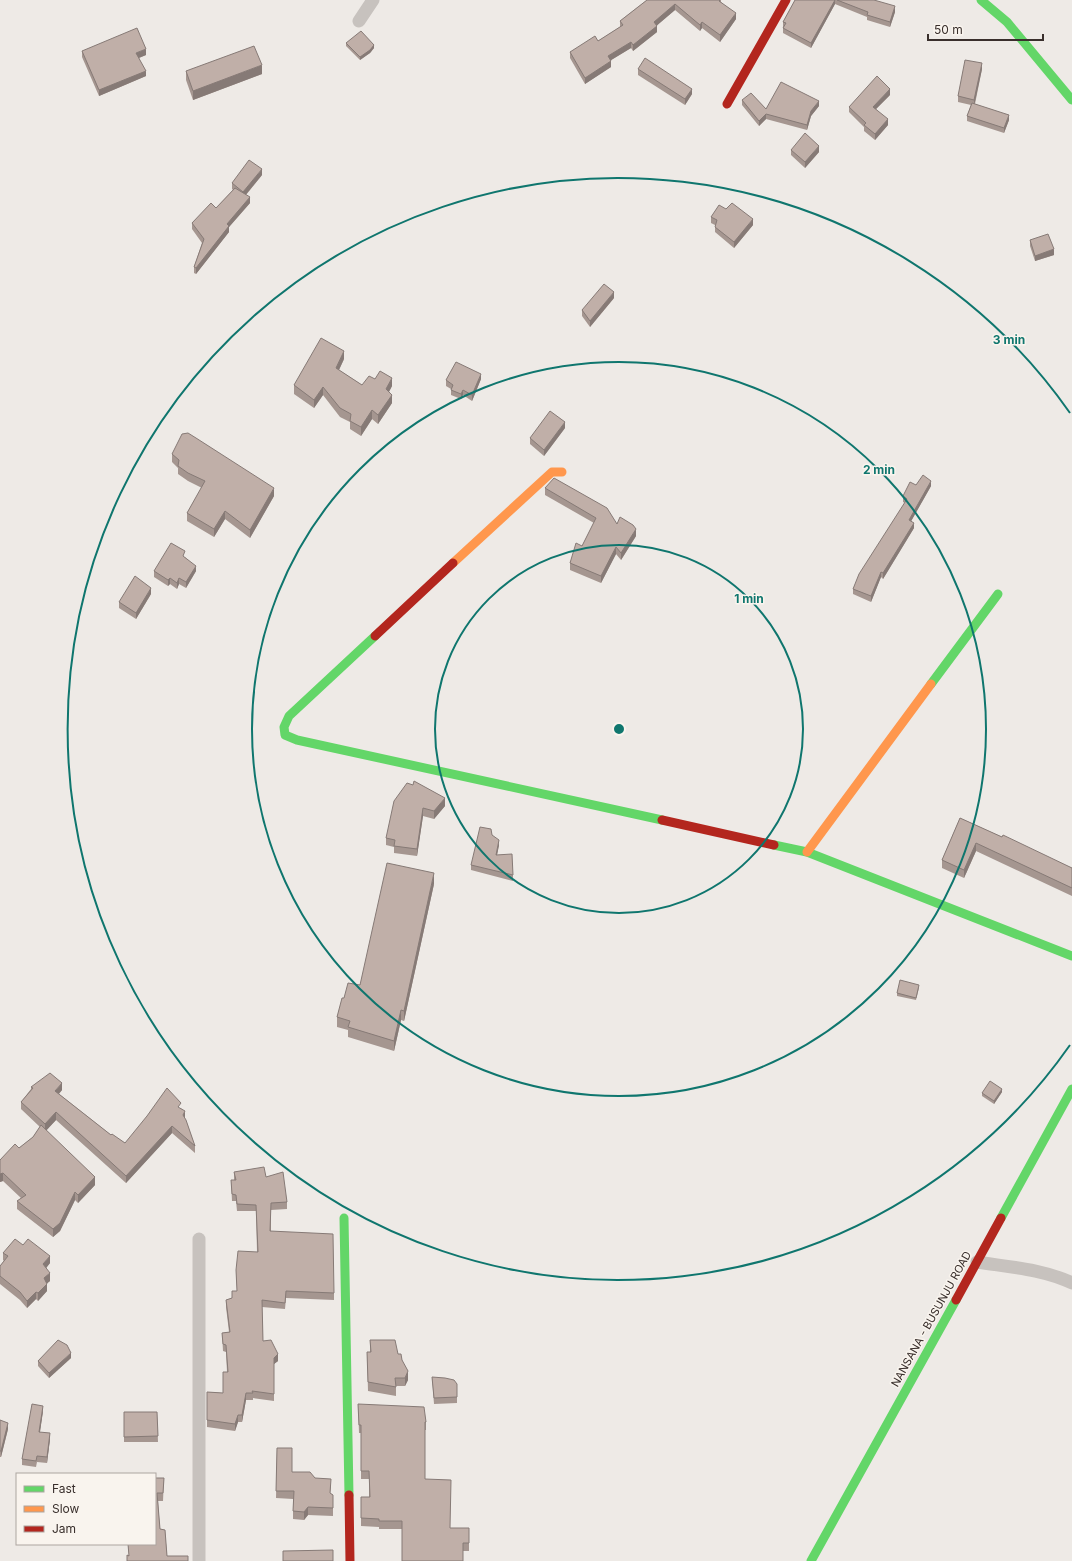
<svg xmlns="http://www.w3.org/2000/svg" width="1072" height="1561" viewBox="0 0 1072 1561" font-family="Inter,sans-serif">
<style>
.lines{fill:none;stroke-linecap:round;stroke-linejoin:round}
.street{stroke:#c7c2be;stroke-width:13}
.fast{stroke:#63d668;stroke-width:9}
.slow{stroke:#ff974d;stroke-width:9}
.jam{stroke:#b3261e;stroke-width:9}
.wall{fill:#a59690}
.shaded-wall{fill:#867a76}
.building{fill:#c0afa8;stroke:#867a76}
.ring{fill:none;stroke:#0f766e;stroke-width:2}
.labels{text-anchor:middle;stroke-width:3;stroke-linejoin:round;paint-order:stroke}
.street-label{font-size:11px;fill:#392f2c;stroke:#f9f4ee}
.centre{fill:#0f766e;stroke:#f9f4ee;stroke-width:2}
.ring-label{font-size:12px;text-anchor:middle;font-weight:bold;fill:#0f766e;stroke:#f9f4ee;stroke-width:3;stroke-linejoin:round;paint-order:stroke}
</style>
<rect width="100%" height="100%" fill="#eeeae6"/>
<g class="lines">
<!-- street -->
<g class="street">
<path d="M 359,21 L 373,0"/>
<path d="M 977,1262 C 1009,1267 1043,1269 1072,1283"/>
<path d="M 199,1561 L 199,1239"/>
</g>
<!-- fast -->
<g class="fast">
<path d="M 981,0 L 1007,22 L 1072,100"/>
<path d="M 375,636 L 289,716 L 284,727 L 285,735 L 297,740 L 662,820"/>
<path d="M 931,684 L 998,594"/>
<path d="M 774,845 L 807,852 L 1072,956"/>
<path d="M 344,1218 L 349,1495"/>
<path d="M 1001,1218 L 1072,1089"/>
<path d="M 811,1561 L 956,1300"/>
</g>
<!-- slow -->
<g class="slow">
<path d="M 453,563 L 552,472 L 562,472"/>
<path d="M 807,852 L 931,684"/>
</g>
<!-- jam -->
<g class="jam">
<path d="M 727,104 L 786,0"/>
<path d="M 375,636 L 453,563"/>
<path d="M 662,820 L 774,845"/>
<path d="M 956,1300 L 1001,1218"/>
<path d="M 349,1495 L 350,1561"/>
</g>
</g>
<!-- wall -->
<g class="wall">
<path d="M 647,0 L 721,0 L 721,2 L 736,19 L 720,42 L 702,28 L 700,31 L 675,10 L 657,25 L 657,32 L 633,51 L 631,48 L 611,60 L 611,67 L 585,84 L 570,58 L 570,52 L 598,41 L 620,27 L 620,21 Z"/>
<path d="M 795,0 L 874,0 L 895,12 L 890,27 L 867,20 L 867,17 L 835,4 L 811,48 L 783,33 L 783,22 Z"/>
<path d="M 346,43 L 374,48 L 370,53 L 360,60 L 346,46 Z"/>
<path d="M 82,51 L 146,55 L 139,58 L 146,76 L 99,96 L 82,57 Z"/>
<path d="M 638,69 L 692,94 L 685,105 L 638,75 Z"/>
<path d="M 982,69 L 975,104 L 1009,120 L 1004,133 L 967,121 L 967,116 L 971,105 L 958,102 L 958,96 Z"/>
<path d="M 186,71 L 262,74 L 193,100 L 186,80 Z"/>
<path d="M 890,95 L 876,109 L 888,125 L 875,140 L 864,131 L 864,127 L 849,112 L 849,107 Z"/>
<path d="M 742,100 L 766,109 L 819,106 L 811,116 L 807,130 L 766,119 L 759,126 L 742,105 Z"/>
<path d="M 791,150 L 819,152 L 805,168 L 791,155 Z"/>
<path d="M 262,175 L 246,195 L 250,203 L 229,227 L 229,232 L 196,274 L 194,273 L 194,267 L 202,243 L 192,229 L 192,223 L 216,208 L 233,190 L 232,189 L 232,183 Z"/>
<path d="M 711,217 L 753,225 L 734,248 L 715,232 L 715,225 L 711,223 Z"/>
<path d="M 1030,240 L 1054,255 L 1035,261 L 1030,246 Z"/>
<path d="M 614,298 L 590,327 L 582,316 L 582,310 Z"/>
<path d="M 344,359 L 339,370 L 362,385 L 375,379 L 392,386 L 389,392 L 392,403 L 378,424 L 372,419 L 361,436 L 350,429 L 350,422 L 340,417 L 323,395 L 314,408 L 294,394 L 294,385 Z"/>
<path d="M 481,379 L 472,401 L 463,395 L 461,399 L 451,395 L 451,389 L 446,386 L 446,380 Z"/>
<path d="M 565,428 L 544,456 L 530,444 L 530,438 Z"/>
<path d="M 172,454 L 274,496 L 250,538 L 225,519 L 214,537 L 187,521 L 187,513 L 202,488 L 188,481 L 178,474 L 178,468 L 172,462 Z"/>
<path d="M 916,485 L 931,486 L 911,521 L 914,528 L 883,579 L 881,577 L 871,602 L 853,594 L 853,589 L 905,503 L 903,502 L 903,496 Z"/>
<path d="M 545,488 L 617,524 L 636,536 L 621,560 L 616,554 L 601,583 L 570,570 L 570,563 L 582,546 L 594,523 L 545,495 Z"/>
<path d="M 185,557 L 196,571 L 186,588 L 179,584 L 177,589 L 170,584 L 168,586 L 154,577 L 154,571 Z"/>
<path d="M 151,594 L 136,619 L 119,608 L 119,602 Z"/>
<path d="M 413,785 L 445,806 L 434,819 L 423,816 L 417,856 L 394,853 L 394,847 L 386,845 L 386,838 Z"/>
<path d="M 960,818 L 1002,837 L 1072,868 L 1072,896 L 976,851 L 964,878 L 942,868 L 942,860 Z"/>
<path d="M 499,845 L 497,855 L 513,875 L 513,881 L 471,870 L 471,865 Z"/>
<path d="M 434,884 L 404,1021 L 401,1020 L 394,1051 L 348,1037 L 348,1030 L 337,1027 L 337,1017 L 344,998 L 360,985 Z"/>
<path d="M 919,988 L 916,1000 L 897,996 L 897,993 Z"/>
<path d="M 31,1087 L 62,1090 L 59,1094 L 111,1135 L 125,1143 L 181,1108 L 195,1146 L 195,1153 L 172,1133 L 126,1183 L 56,1120 L 46,1130 L 95,1185 L 78,1203 L 75,1200 L 60,1231 L 53,1237 L 17,1209 L 17,1201 L 21,1198 L 3,1181 L 0,1182 L 0,1160 L 19,1148 L 33,1137 L 40,1127 L 21,1109 L 21,1102 L 31,1089 Z"/>
<path d="M 1002,1092 L 994,1104 L 982,1096 L 982,1093 Z"/>
<path d="M 234,1172 L 266,1177 L 287,1202 L 287,1209 L 271,1210 L 271,1231 L 334,1293 L 334,1300 L 286,1298 L 285,1309 L 262,1307 L 263,1341 L 278,1361 L 274,1364 L 274,1401 L 253,1398 L 253,1400 L 246,1400 L 242,1422 L 238,1422 L 235,1431 L 207,1427 L 207,1392 L 223,1393 L 227,1372 L 226,1352 L 223,1351 L 222,1333 L 229,1332 L 226,1307 L 226,1300 L 232,1298 L 232,1291 L 237,1291 L 236,1270 L 257,1252 L 256,1211 L 237,1211 L 236,1201 L 232,1201 L 231,1180 L 234,1180 Z"/>
<path d="M 23,1245 L 50,1263 L 46,1268 L 50,1281 L 47,1283 L 47,1291 L 38,1301 L 36,1299 L 27,1308 L 20,1300 L 0,1284 L 0,1266 L 4,1261 L 3,1260 L 3,1253 Z"/>
<path d="M 370,1340 L 398,1354 L 402,1360 L 408,1380 L 405,1386 L 396,1386 L 396,1396 L 368,1391 L 367,1352 L 370,1352 Z"/>
<path d="M 71,1358 L 49,1378 L 38,1366 L 38,1361 Z"/>
<path d="M 432,1377 L 457,1384 L 457,1403 L 434,1404 Z"/>
<path d="M 358,1404 L 426,1422 L 426,1430 L 425,1430 L 425,1479 L 450,1528 L 469,1528 L 469,1551 L 463,1551 L 402,1529 L 379,1529 L 379,1527 L 361,1526 L 361,1497 L 369,1497 L 369,1479 L 361,1479 L 361,1433 L 359,1433 Z"/>
<path d="M 43,1411 L 40,1432 L 50,1439 L 47,1463 L 37,1462 L 36,1467 L 22,1465 L 22,1459 Z"/>
<path d="M 124,1412 L 157,1412 L 158,1442 L 124,1442 Z"/>
<path d="M 0,1420 L 8,1429 L 1,1457 L 0,1457 Z"/>
<path d="M 277,1448 L 292,1472 L 315,1478 L 331,1487 L 330,1493 L 333,1495 L 333,1516 L 308,1515 L 304,1520 L 293,1519 L 293,1499 L 276,1498 Z"/>
<path d="M 155,1478 L 164,1478 L 163,1501 L 158,1501 L 160,1529 L 165,1530 L 167,1556 L 188,1556 L 188,1561 L 127,1561 L 127,1555 L 129,1555 L 128,1544 L 155,1544 Z"/>
</g>
<!-- shaded-wall -->
<g class="shaded-wall">
<path d="M 835,0 L 835,4 L 811,48 L 811,43 Z"/>
<path d="M 675,4 L 675,10 L 654,28 L 654,22 Z"/>
<path d="M 895,6 L 895,12 L 890,27 L 890,22 Z"/>
<path d="M 736,13 L 736,19 L 720,42 L 720,35 Z"/>
<path d="M 702,22 L 702,28 L 700,31 L 700,25 Z"/>
<path d="M 657,26 L 657,32 L 633,51 L 633,45 Z"/>
<path d="M 631,42 L 631,48 L 608,62 L 608,56 Z"/>
<path d="M 374,45 L 374,48 L 370,53 L 360,60 L 360,57 Z"/>
<path d="M 146,49 L 146,55 L 136,59 L 136,53 Z"/>
<path d="M 611,61 L 611,67 L 585,84 L 585,78 Z"/>
<path d="M 982,63 L 982,69 L 974,106 L 974,100 Z"/>
<path d="M 262,65 L 262,74 L 193,100 L 193,91 Z"/>
<path d="M 146,71 L 146,76 L 99,96 L 99,90 Z"/>
<path d="M 692,89 L 692,94 L 685,105 L 685,99 Z"/>
<path d="M 890,89 L 890,95 L 873,112 L 873,107 Z"/>
<path d="M 819,101 L 819,106 L 811,116 L 807,130 L 807,125 L 811,111 Z"/>
<path d="M 766,114 L 766,119 L 759,126 L 759,121 Z"/>
<path d="M 1009,115 L 1009,120 L 1004,133 L 1004,128 Z"/>
<path d="M 888,119 L 888,125 L 875,140 L 875,134 Z"/>
<path d="M 819,146 L 819,152 L 805,168 L 805,162 Z"/>
<path d="M 262,169 L 262,175 L 243,198 L 243,192 Z"/>
<path d="M 250,197 L 250,203 L 229,227 L 229,232 L 196,274 L 196,268 L 227,224 Z"/>
<path d="M 753,219 L 753,225 L 734,248 L 734,242 Z"/>
<path d="M 1054,249 L 1054,255 L 1035,261 L 1035,256 Z"/>
<path d="M 614,292 L 614,298 L 590,327 L 590,321 Z"/>
<path d="M 344,351 L 344,359 L 336,376 L 336,368 Z"/>
<path d="M 481,374 L 481,379 L 472,401 L 472,395 Z"/>
<path d="M 392,378 L 392,386 L 386,397 L 386,389 Z"/>
<path d="M 323,387 L 323,395 L 314,408 L 314,400 Z"/>
<path d="M 463,390 L 463,395 L 461,399 L 461,394 Z"/>
<path d="M 392,395 L 392,403 L 378,424 L 378,415 Z"/>
<path d="M 372,410 L 372,419 L 361,436 L 361,427 Z"/>
<path d="M 565,422 L 565,428 L 544,456 L 544,450 Z"/>
<path d="M 931,481 L 931,486 L 909,525 L 909,520 Z"/>
<path d="M 274,488 L 274,496 L 250,538 L 250,530 Z"/>
<path d="M 225,511 L 225,519 L 214,537 L 214,529 Z"/>
<path d="M 914,523 L 914,528 L 883,579 L 883,573 Z"/>
<path d="M 636,529 L 636,536 L 621,560 L 621,553 Z"/>
<path d="M 616,547 L 616,554 L 601,583 L 601,576 Z"/>
<path d="M 196,566 L 196,571 L 186,588 L 186,582 Z"/>
<path d="M 881,572 L 881,577 L 871,602 L 871,596 Z"/>
<path d="M 170,578 L 170,584 L 168,586 L 168,580 Z"/>
<path d="M 179,578 L 179,584 L 177,589 L 177,583 Z"/>
<path d="M 151,588 L 151,594 L 136,619 L 136,613 Z"/>
<path d="M 445,798 L 445,806 L 434,819 L 434,811 Z"/>
<path d="M 423,808 L 423,816 L 417,856 L 417,849 Z"/>
<path d="M 499,840 L 499,845 L 496,860 L 496,855 Z"/>
<path d="M 976,843 L 976,851 L 964,878 L 964,870 Z"/>
<path d="M 434,873 L 434,884 L 404,1021 L 404,1011 Z"/>
<path d="M 401,1010 L 401,1020 L 394,1051 L 394,1041 Z"/>
<path d="M 62,1083 L 62,1090 L 55,1098 L 55,1091 Z"/>
<path d="M 1002,1089 L 1002,1092 L 994,1104 L 994,1101 Z"/>
<path d="M 185,1111 L 185,1118 L 183,1115 Z"/>
<path d="M 56,1112 L 56,1120 L 45,1132 L 45,1124 Z"/>
<path d="M 172,1126 L 172,1133 L 126,1183 L 126,1176 Z"/>
<path d="M 3,1173 L 3,1181 L 0,1182 L 0,1174 Z"/>
<path d="M 95,1177 L 95,1185 L 78,1203 L 78,1195 Z"/>
<path d="M 75,1192 L 75,1200 L 60,1231 L 53,1237 L 53,1229 Z"/>
<path d="M 50,1256 L 50,1263 L 43,1272 L 43,1264 Z"/>
<path d="M 50,1273 L 50,1281 L 44,1286 L 44,1278 Z"/>
<path d="M 47,1284 L 47,1291 L 38,1301 L 38,1293 Z"/>
<path d="M 36,1292 L 36,1299 L 27,1308 L 27,1301 Z"/>
<path d="M 71,1353 L 71,1358 L 49,1378 L 49,1373 Z"/>
<path d="M 278,1354 L 278,1361 L 274,1364 L 274,1358 Z"/>
<path d="M 408,1371 L 408,1380 L 405,1386 L 405,1378 Z"/>
<path d="M 246,1393 L 246,1400 L 242,1422 L 242,1415 Z"/>
<path d="M 43,1406 L 43,1411 L 39,1438 L 39,1432 Z"/>
<path d="M 238,1415 L 238,1422 L 235,1431 L 235,1424 Z"/>
<path d="M 8,1423 L 8,1429 L 1,1457 L 1,1451 Z"/>
<path d="M 50,1433 L 50,1439 L 47,1463 L 47,1457 Z"/>
<path d="M 308,1507 L 308,1515 L 304,1520 L 304,1512 Z"/>
</g>
<!-- building -->
<g class="building">
<path d="M 647,0 L 720,0 L 719,1 L 736,13 L 720,35 L 702,22 L 700,25 L 675,4 L 654,22 L 657,26 L 633,45 L 631,42 L 608,56 L 611,61 L 585,78 L 570,52 L 595,36 L 598,41 L 623,25 L 620,21 Z"/>
<path d="M 795,0 L 835,0 L 811,43 L 783,28 L 786,23 L 783,22 Z"/>
<path d="M 837,0 L 874,0 L 895,6 L 890,22 L 867,15 L 868,12 Z"/>
<path d="M 137,28 L 146,49 L 136,53 L 146,71 L 99,90 L 82,51 Z"/>
<path d="M 361,31 L 374,45 L 370,50 L 360,57 L 346,43 Z"/>
<path d="M 254,46 L 262,65 L 193,91 L 186,71 Z"/>
<path d="M 645,58 L 692,89 L 685,99 L 638,69 Z"/>
<path d="M 965,60 L 982,63 L 974,100 L 958,96 Z"/>
<path d="M 877,76 L 890,89 L 873,107 L 888,119 L 875,134 L 864,125 L 866,123 L 849,107 Z"/>
<path d="M 781,82 L 819,101 L 811,111 L 807,125 L 766,114 L 759,121 L 742,100 L 751,93 L 766,109 Z"/>
<path d="M 972,103 L 1009,115 L 1004,128 L 967,116 Z"/>
<path d="M 805,133 L 819,146 L 805,162 L 791,150 Z"/>
<path d="M 249,160 L 262,169 L 243,192 L 232,183 Z"/>
<path d="M 235,188 L 250,197 L 227,224 L 229,226 L 196,268 L 194,267 L 204,239 L 192,223 L 211,203 L 216,208 Z"/>
<path d="M 732,203 L 753,219 L 734,242 L 715,227 L 717,220 L 711,217 L 719,205 L 726,209 Z"/>
<path d="M 1048,234 L 1054,249 L 1035,256 L 1030,240 Z"/>
<path d="M 604,284 L 614,292 L 590,321 L 582,310 Z"/>
<path d="M 321,338 L 344,351 L 336,368 L 362,385 L 369,376 L 375,379 L 380,371 L 392,378 L 386,389 L 392,395 L 378,415 L 372,410 L 361,427 L 350,421 L 351,414 L 340,408 L 323,387 L 314,400 L 294,385 Z"/>
<path d="M 456,362 L 481,374 L 472,395 L 463,390 L 461,394 L 451,390 L 453,385 L 446,380 Z"/>
<path d="M 550,411 L 565,422 L 544,450 L 530,438 Z"/>
<path d="M 188,433 L 196,438 L 274,488 L 250,530 L 225,511 L 214,529 L 187,513 L 205,481 L 188,473 L 178,466 L 179,460 L 172,454 L 182,434 Z"/>
<path d="M 923,475 L 931,481 L 909,520 L 914,523 L 883,573 L 881,572 L 871,596 L 853,589 L 859,574 L 907,499 L 903,496 L 910,482 L 916,485 Z"/>
<path d="M 554,478 L 607,508 L 617,524 L 620,517 L 633,525 L 636,529 L 621,553 L 616,547 L 601,576 L 570,563 L 576,543 L 582,546 L 596,518 L 545,488 Z"/>
<path d="M 171,543 L 185,551 L 183,556 L 196,566 L 186,582 L 179,578 L 177,583 L 170,578 L 168,580 L 154,571 Z"/>
<path d="M 135,576 L 151,588 L 136,613 L 119,602 Z"/>
<path d="M 414,781 L 445,798 L 434,811 L 423,808 L 417,849 L 394,846 L 395,840 L 386,838 L 394,801 L 407,783 L 413,785 Z"/>
<path d="M 960,818 L 1002,837 L 1003,835 L 1072,868 L 1072,888 L 976,843 L 964,870 L 942,860 Z"/>
<path d="M 480,827 L 491,829 L 492,835 L 499,840 L 496,855 L 512,854 L 513,875 L 471,865 Z"/>
<path d="M 387,863 L 434,873 L 404,1011 L 401,1010 L 394,1041 L 348,1027 L 350,1021 L 337,1017 L 342,998 L 344,998 L 348,983 L 360,985 Z"/>
<path d="M 900,980 L 919,985 L 916,998 L 897,993 Z"/>
<path d="M 50,1073 L 62,1083 L 55,1091 L 111,1135 L 112,1134 L 125,1143 L 147,1116 L 167,1088 L 181,1103 L 178,1107 L 185,1111 L 183,1115 L 186,1120 L 195,1146 L 172,1126 L 126,1176 L 56,1112 L 45,1124 L 21,1102 L 33,1088 L 31,1087 Z"/>
<path d="M 990,1081 L 1002,1089 L 994,1101 L 982,1093 Z"/>
<path d="M 41,1125 L 95,1177 L 78,1195 L 75,1192 L 60,1223 L 53,1229 L 17,1201 L 26,1195 L 3,1173 L 0,1174 L 0,1160 L 15,1144 L 19,1148 L 33,1137 Z"/>
<path d="M 264,1167 L 266,1177 L 283,1172 L 287,1202 L 271,1203 L 270,1231 L 333,1234 L 334,1293 L 286,1291 L 285,1303 L 262,1300 L 263,1341 L 271,1340 L 278,1354 L 274,1358 L 274,1394 L 252,1391 L 253,1393 L 246,1393 L 242,1415 L 238,1415 L 235,1424 L 207,1420 L 207,1392 L 223,1393 L 223,1372 L 228,1372 L 226,1345 L 223,1344 L 222,1333 L 230,1332 L 226,1300 L 232,1298 L 232,1291 L 237,1291 L 236,1270 L 238,1251 L 258,1252 L 256,1205 L 237,1204 L 236,1195 L 232,1194 L 231,1180 L 236,1180 L 234,1172 Z"/>
<path d="M 15,1239 L 23,1245 L 28,1239 L 50,1256 L 43,1264 L 50,1273 L 44,1278 L 47,1284 L 38,1293 L 36,1292 L 27,1301 L 20,1292 L 0,1276 L 0,1266 L 8,1256 L 3,1253 Z"/>
<path d="M 58,1340 L 67,1345 L 71,1353 L 49,1373 L 38,1361 Z"/>
<path d="M 370,1340 L 395,1340 L 398,1354 L 401,1354 L 402,1360 L 408,1371 L 405,1378 L 395,1378 L 396,1387 L 368,1382 L 367,1352 L 371,1352 Z"/>
<path d="M 432,1377 L 445,1378 L 454,1380 L 457,1384 L 457,1397 L 434,1398 Z"/>
<path d="M 32,1404 L 43,1406 L 39,1432 L 50,1433 L 47,1457 L 37,1456 L 36,1461 L 22,1459 Z"/>
<path d="M 358,1404 L 424,1407 L 426,1422 L 425,1422 L 425,1479 L 451,1480 L 450,1528 L 469,1528 L 469,1543 L 463,1543 L 463,1561 L 402,1561 L 402,1521 L 379,1521 L 379,1519 L 361,1518 L 361,1497 L 370,1497 L 369,1471 L 361,1471 L 361,1425 L 359,1425 Z"/>
<path d="M 124,1412 L 157,1412 L 158,1436 L 124,1437 Z"/>
<path d="M 0,1420 L 8,1423 L 1,1451 L 0,1451 Z"/>
<path d="M 277,1448 L 292,1448 L 292,1472 L 310,1472 L 315,1478 L 331,1479 L 330,1493 L 333,1495 L 333,1508 L 308,1507 L 304,1512 L 293,1511 L 294,1491 L 276,1491 Z"/>
<path d="M 155,1478 L 164,1478 L 163,1493 L 157,1493 L 160,1529 L 165,1530 L 167,1556 L 188,1556 L 188,1561 L 127,1561 L 127,1555 L 129,1556 L 128,1544 L 155,1544 Z"/>
<path d="M 333,1550 L 333,1561 L 283,1561 L 283,1551 Z"/>
</g>
<!-- distance rings -->
<g class="ring">
<circle cx="619" cy="729" r="184"/>
<circle cx="619" cy="729" r="367"/>
<path d="M1070 1045A551 551 0 1 1 1070 413"/>
</g>
<g class="labels">
<!-- street labels -->
<g class="street-label">
<text transform="translate(931 1319) rotate(-61)" y="4">NANSANA - BUSUNJU ROAD</text>
</g>
</g>
<circle cx="619" cy="729" r="6" class="centre"/>
<g class="ring-label">
<text x="1009" y="344">3 min</text>
<text x="879" y="474">2 min</text>
<text x="749" y="603">1 min</text>
</g>
<!-- legend -->
<rect x="16" y="1473" width="140" height="72" fill="#f9f4ee" stroke="#aca5a0"/>
<rect x="24" y="1486" width="20" height="6" fill="#63d668" stroke="#aca5a0"/>
<text x="52" y="1493" font-size="12" fill="#392f2c">Fast</text>
<rect x="24" y="1506" width="20" height="6" fill="#ff974d" stroke="#aca5a0"/>
<text x="52" y="1513" font-size="12" fill="#392f2c">Slow</text>
<rect x="24" y="1526" width="20" height="6" fill="#b3261e" stroke="#aca5a0"/>
<text x="52" y="1533" font-size="12" fill="#392f2c">Jam</text>
<!-- scale -->
<path d="M928 34v6h115v-6" fill="none" stroke="#392f2c" stroke-width="2"/>
<text x="934" y="34" font-size="12" fill="#392f2c" stroke="#f9f4ee" stroke-width="3" paint-order="stroke">50 m</text>
</svg>
